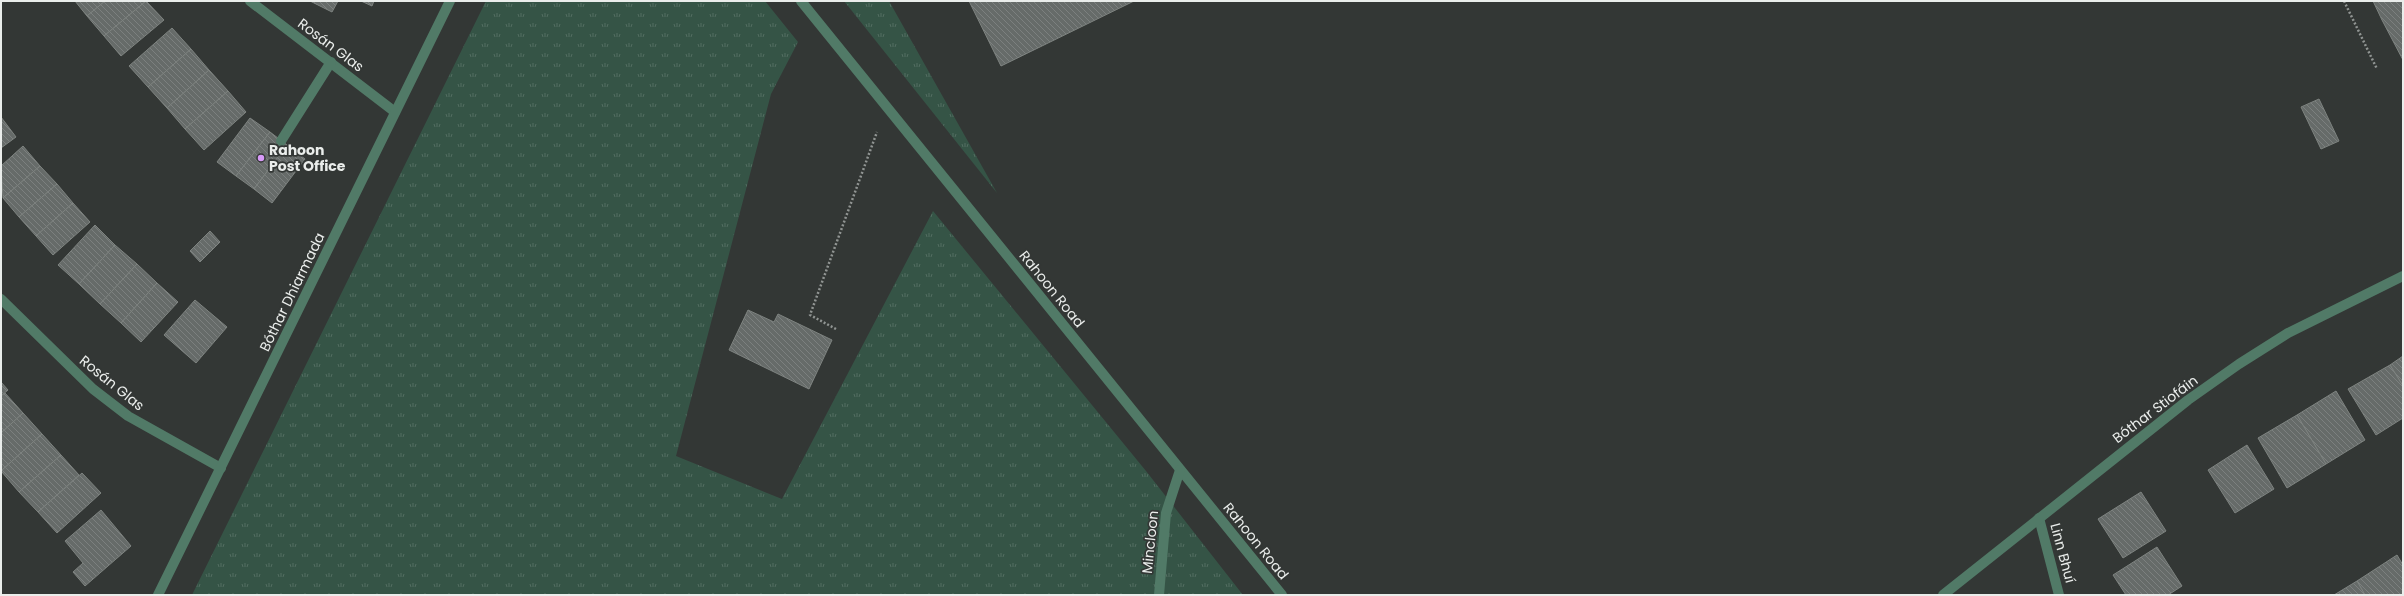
<svg xmlns="http://www.w3.org/2000/svg" width="2404" height="596" viewBox="0 0 2404 596" font-family="Poppins,sans-serif">
<style>
.grass{fill:url(#grass-tufts)}
.building{fill:url(#building-back-hatch);stroke:#7e8380}
.lines{fill:none;stroke-linecap:round;stroke-linejoin:round}
.path{stroke:#909492;stroke-width:2.5;stroke-dasharray:2 2;stroke-linecap:butt}
.minor{stroke:#517a67;stroke-width:10}
.poi-dot{fill:#d89af8;stroke:#333735;stroke-width:1.5}
.labels{text-anchor:middle;stroke-width:3.5;stroke-linejoin:round;paint-order:stroke}
.street-label{font-size:14px;fill:#eaedeb;stroke:#333735}
.poi-label{font-size:14px;font-weight:bold;fill:#eaedeb;stroke:#333735;text-anchor:start}
</style>
<defs>
<pattern id="grass-tufts" width="24" height="20" patternUnits="userSpaceOnUse"><rect width="24" height="20" fill="#355446"/><path d="M3 7l-1-3M5 7V3M7 7l1-3M15 17l-1-3M17 17v-4M19 17l1-3" fill="none" stroke="#526d61"/></pattern>
<pattern id="building-back-hatch" width="6" height="6" patternUnits="userSpaceOnUse"><rect width="6" height="6" fill="#666b69"/><path d="M-1 5l2 2M0 0l6 6M5-1l2 2" fill="none" stroke="#7c807f"/></pattern>
</defs>
<rect width="100%" height="100%" fill="#333735"/>
<!-- grass -->
<g class="grass">
<path d="M 486,1 L 765,1 L 798,42 L 771,94 L 676,456 L 782,499 L 933,211 L 1146,471 L 1243,595 L 192,595 Z"/>
<path d="M 844,1 L 889,1 L 997,193 Z"/>
</g>
<!-- building -->
<g class="building">
<path d="M 75,1 L 105,1 L 87,16 Z"/>
<path d="M 105,1 L 146,1 L 104,36 L 87,16 Z"/>
<path d="M 146,1 L 164,20 L 121,56 L 104,36 Z"/>
<path d="M 310,1 L 338,1 L 332,12 Z"/>
<path d="M 361,1 L 374,1 L 372,6 Z"/>
<path d="M 969,1 L 1134,1 L 1001,66 Z"/>
<path d="M 2373,1 L 2403,1 L 2403,60 L 2382,20 Z"/>
<path d="M 172,28 L 191,49 L 148,87 L 129,66 Z"/>
<path d="M 191,49 L 209,70 L 167,108 L 148,87 Z"/>
<path d="M 209,70 L 228,91 L 185,129 L 167,108 Z"/>
<path d="M 228,91 L 246,112 L 204,150 L 185,129 Z"/>
<path d="M 2319,99 L 2339,141 L 2321,149 L 2301,107 Z"/>
<path d="M 1,117 L 16,137 L 1,148 Z"/>
<path d="M 250,118 L 270,132 L 236,176 L 217,162 Z"/>
<path d="M 270,132 L 287,145 L 254,189 L 236,176 Z"/>
<path d="M 287,145 L 305,159 L 272,203 L 254,189 Z"/>
<path d="M 23,146 L 40,166 L 3,198 L 1,166 Z"/>
<path d="M 40,166 L 57,184 L 19,217 L 3,198 Z"/>
<path d="M 57,184 L 73,203 L 36,236 L 19,217 Z"/>
<path d="M 73,203 L 90,222 L 53,255 L 36,236 Z"/>
<path d="M 95,225 L 115,245 L 79,284 L 58,265 Z"/>
<path d="M 210,231 L 220,242 L 200,262 L 190,251 Z"/>
<path d="M 115,245 L 137,264 L 100,304 L 79,284 Z"/>
<path d="M 137,264 L 157,283 L 121,323 L 100,304 Z"/>
<path d="M 157,283 L 178,302 L 141,342 L 121,323 Z"/>
<path d="M 195,300 L 227,327 L 196,363 L 164,335 Z"/>
<path d="M 748,310 L 774,322 L 778,314 L 832,340 L 809,389 L 729,350 Z"/>
<path d="M 2403,356 L 2403,386 L 2390,365 Z"/>
<path d="M 2390,365 L 2403,386 L 2403,418 L 2376,435 L 2348,389 Z"/>
<path d="M 1,382 L 8,390 L 1,396 Z"/>
<path d="M 2336,391 L 2365,440 L 2326,464 L 2297,415 Z"/>
<path d="M 5,393 L 23,413 L 1,433 L 1,396 Z"/>
<path d="M 23,413 L 42,434 L 1,471 L 1,433 Z"/>
<path d="M 2297,415 L 2326,464 L 2287,488 L 2258,438 Z"/>
<path d="M 42,434 L 61,455 L 19,492 L 1,471 Z"/>
<path d="M 2247,445 L 2274,489 L 2235,513 L 2208,470 Z"/>
<path d="M 61,455 L 79,475 L 38,512 L 19,492 Z"/>
<path d="M 82,473 L 101,493 L 57,533 L 38,512 Z"/>
<path d="M 2141,492 L 2166,531 L 2123,558 L 2098,519 Z"/>
<path d="M 101,510 L 131,546 L 85,586 L 73,572 L 83,563 L 65,541 Z"/>
<path d="M 2157,547 L 2182,586 L 2168,595 L 2126,595 L 2113,575 Z"/>
<path d="M 2397,555 L 2403,565 L 2403,595 L 2365,595 L 2357,581 Z"/>
<path d="M 2357,581 L 2365,595 L 2334,595 Z"/>
</g>
<g class="lines">
<!-- path -->
<g class="path">
<path d="M 2344,1 L 2377,69"/>
<path d="M 836,329 L 810,315 L 877,132"/>
</g>
<!-- minor -->
<g class="minor">
<path d="M 250,1 L 395,112"/>
<path d="M 801,1 L 1282,595"/>
<path d="M 281,141 L 331,62"/>
<path d="M 1,299 L 93,389 L 128,416 L 221,468"/>
<path d="M 2039,518 L 2059,595"/>
<path d="M 158,595 L 450,1"/>
<path d="M 1159,595 L 1166,513 L 1180,470"/>
<path d="M 1943,595 L 2188,400 L 2239,364 L 2288,333 L 2403,276"/>
</g>
</g>
<!-- markers -->
<circle class="poi-dot" cx="261" cy="158" r="4"/>
<g class="labels">
<!-- street labels -->
<g class="street-label">
<text transform="translate(331 45) rotate(37)" y="5">Rosán Glas</text>
<text transform="translate(1052 289) rotate(51)" y="5">Rahoon Road</text>
<text transform="translate(292 292) rotate(-64)" y="5">Bóthar Dhiarmada</text>
<text transform="translate(112 383) rotate(39)" y="5">Rosán Glas</text>
<text transform="translate(2155 409) rotate(-37)" y="5">Bóthar Stiofáin</text>
<text transform="translate(1256 541) rotate(51)" y="5">Rahoon Road</text>
<text transform="translate(1150 542) rotate(-84)" y="5">Mincloon</text>
<text transform="translate(2063 553) rotate(75)" y="5">Linn Bhuí</text>
</g>
<!-- poi labels -->
<g class="poi-label">
<text x="269" y="155">Rahoon<tspan x="269" dy="16">Post Office</tspan></text>
</g>
</g>
<!-- border -->
<rect width="2404" height="596" fill="none" stroke="#eaedeb" stroke-width="4"/>
</svg>
